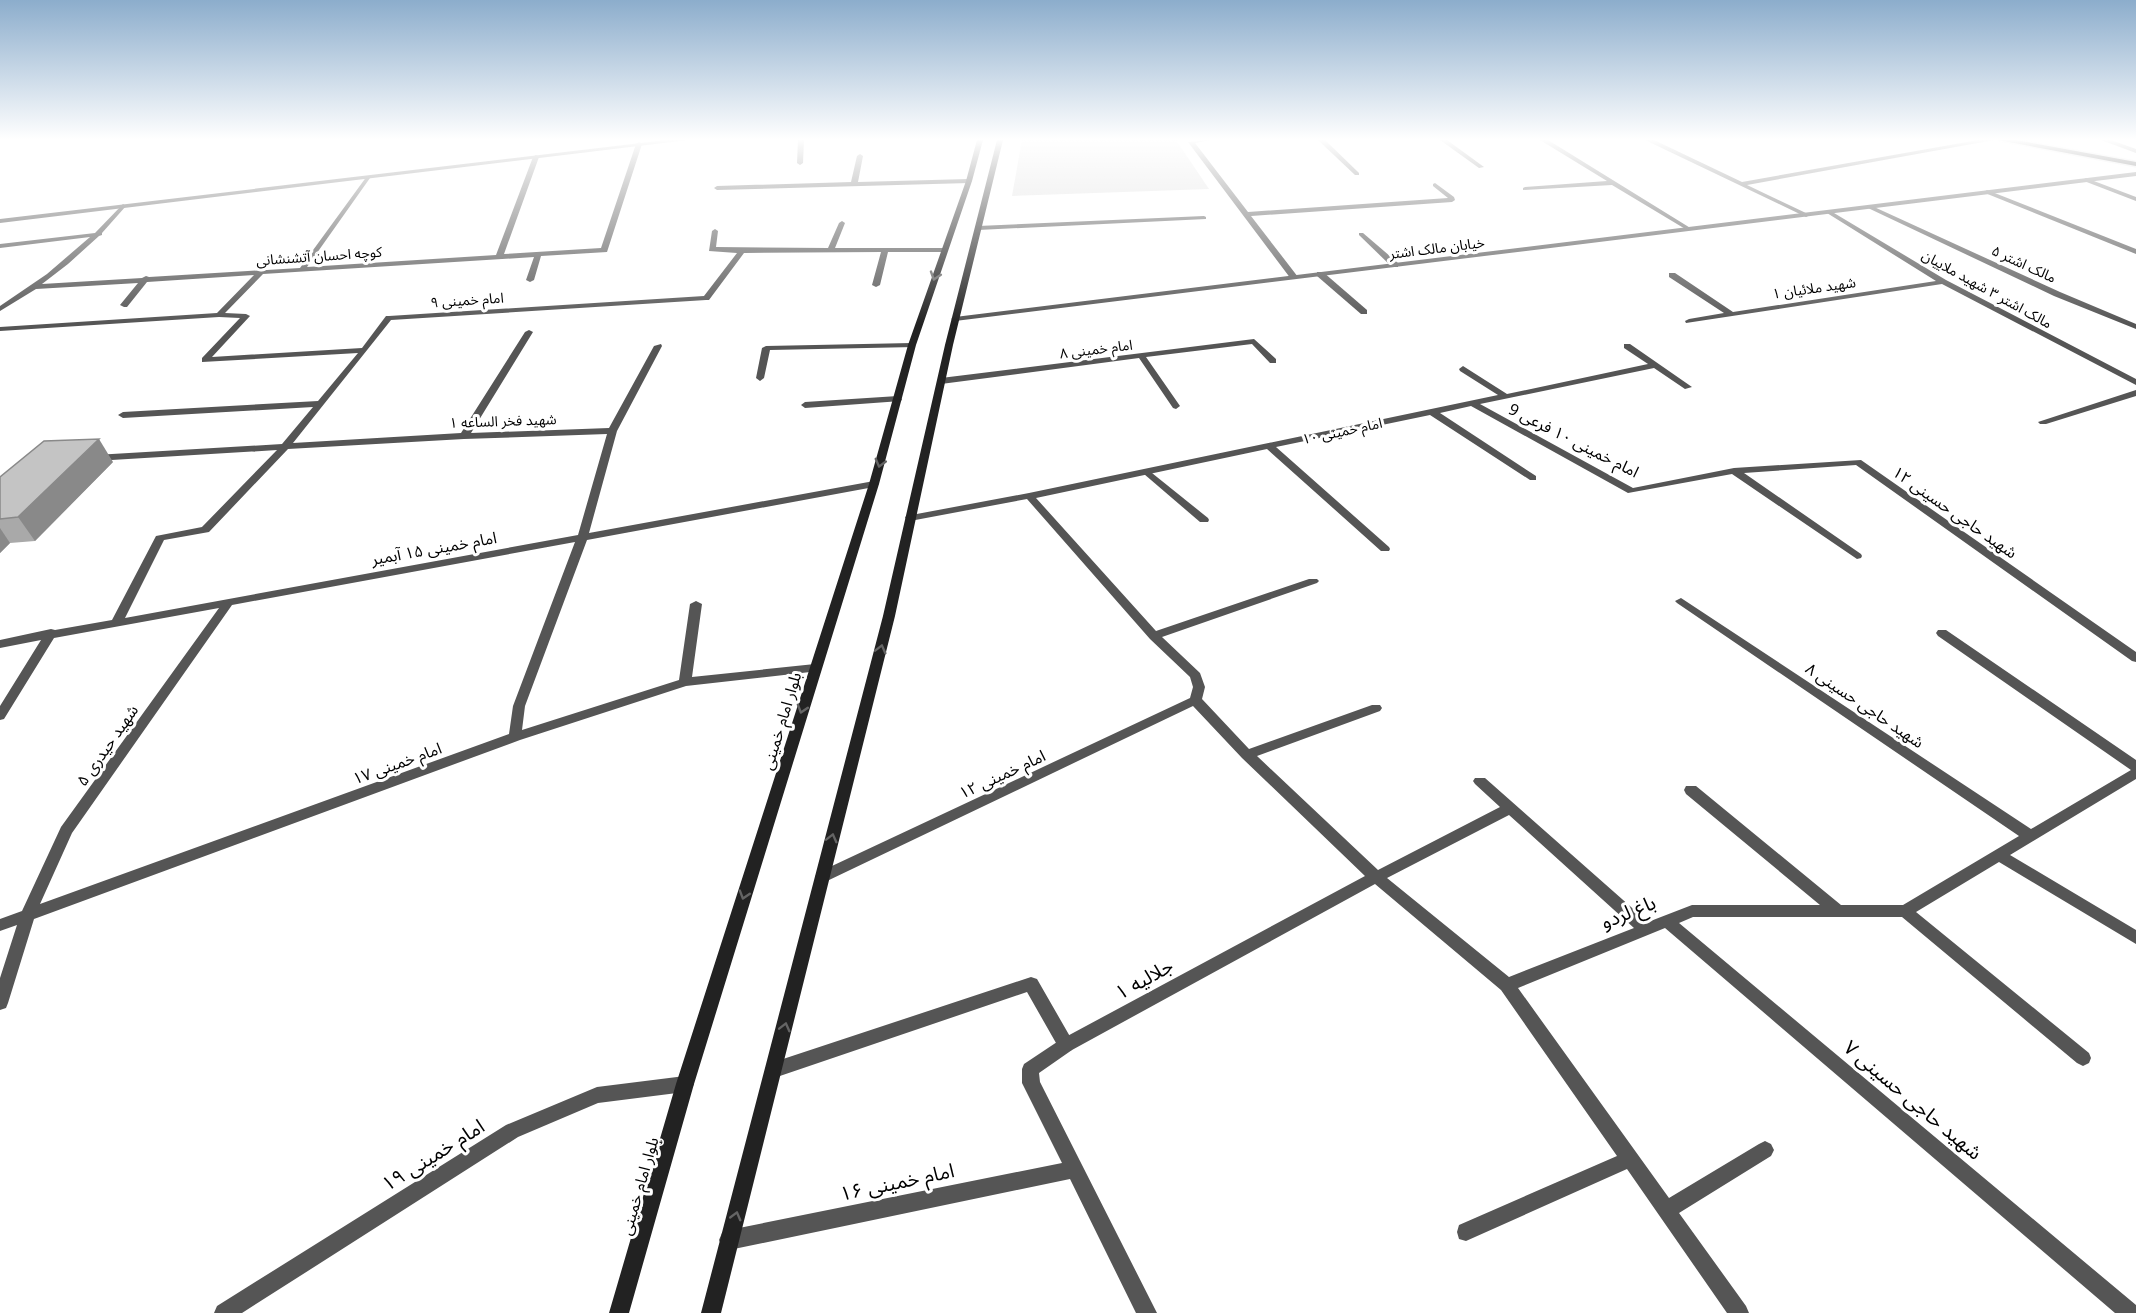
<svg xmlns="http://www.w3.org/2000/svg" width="2136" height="1313" viewBox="0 0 2136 1313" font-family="'Noto Sans','Noto Sans Arabic',sans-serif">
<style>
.green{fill:#dcdcdc}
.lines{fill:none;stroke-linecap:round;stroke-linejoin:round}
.primary-casing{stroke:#dbdbdb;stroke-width:3}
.service{fill:#555;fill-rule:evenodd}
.minor{fill:#555;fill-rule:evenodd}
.tertiary{fill:#555;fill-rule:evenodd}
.secondary{fill:#222;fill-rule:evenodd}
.primary{fill:#000;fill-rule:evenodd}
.wall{fill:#a9a9a9}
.shaded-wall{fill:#898989}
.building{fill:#c4c4c4;stroke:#898989;stroke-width:1.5}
.oneway{stroke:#646464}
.labels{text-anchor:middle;stroke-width:6;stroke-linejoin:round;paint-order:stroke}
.far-street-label{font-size:14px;fill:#000;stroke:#fff}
.street-label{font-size:16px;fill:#000;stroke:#fff}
.near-street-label{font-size:20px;fill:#000;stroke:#fff}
</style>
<rect width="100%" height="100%" fill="#fff"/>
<!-- green -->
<path class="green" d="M 1022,140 L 1176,140 L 1209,189 L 1012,196 Z"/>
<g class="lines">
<defs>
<path id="primary" d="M 1998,140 L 2016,140 L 2136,162 L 2136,166 Z"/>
</defs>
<!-- primary casing -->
<use href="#primary" class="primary-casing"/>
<!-- service -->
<g class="service">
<path d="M 2086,178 L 2136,197 L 2136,201 L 2084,181 L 2083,180 Z"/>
<path d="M 1147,469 L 1208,518 L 1209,520 L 1208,522 L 1200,522 L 1144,474 L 1144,470 Z"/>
<path d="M 1031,977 L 1037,979 L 1072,1040 L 1074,1045 L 1072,1050 L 1066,1052 L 1060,1050 L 1027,992 L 774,1078 L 768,1075 L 766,1070 L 768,1065 L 774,1062 Z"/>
</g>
<!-- minor -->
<g class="minor">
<path d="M 798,140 L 804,140 L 803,163 L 800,165 L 797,163 Z"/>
<path d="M 1211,140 L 1195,143 L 1248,212 L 1448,198 L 1433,186 L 1433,184 L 1435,183 L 1454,197 L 1455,200 L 1452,202 L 1251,216 L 1298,277 L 1294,279 L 1291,279 L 1188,142 Z"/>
<path d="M 1318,140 L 1325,140 L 1359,173 L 1359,175 L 1355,175 Z"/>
<path d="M 1440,140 L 1447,140 L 1484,167 L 1479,168 Z"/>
<path d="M 1540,140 L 1548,140 L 1692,229 L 1687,230 L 1612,185 L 1523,190 L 1523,188 L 1525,187 L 1607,181 Z"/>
<path d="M 1645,140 L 1654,140 L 1742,182 L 1978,140 L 1994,140 L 1747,185 L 1808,214 L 1808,216 L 1806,217 Z"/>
<path d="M 2101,140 L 2111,140 L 2136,149 L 2136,153 Z"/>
<path d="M 639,142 L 642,144 L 607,252 L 541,256 L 534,280 L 530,282 L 526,280 L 534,257 L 263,274 L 225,313 L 246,314 L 250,316 L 212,357 L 362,348 L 386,316 L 389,316 L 704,296 L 737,253 L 709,251 L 712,231 L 715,229 L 718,231 L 716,247 L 828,248 L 839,223 L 842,221 L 845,223 L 835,248 L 947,248 L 948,250 L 944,252 L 888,252 L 880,285 L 876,287 L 872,285 L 881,252 L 744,253 L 709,300 L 706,300 L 391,320 L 293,443 L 461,433 L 525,332 L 529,330 L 533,332 L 471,433 L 609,428 L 654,346 L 661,344 L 662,346 L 617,431 L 589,533 L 874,481 L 879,484 L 874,487 L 587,540 L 525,706 L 522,730 L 679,680 L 690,604 L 696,601 L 702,604 L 692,677 L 815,664 L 819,665 L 821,668 L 819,671 L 686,686 L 520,740 L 34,919 L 8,1003 L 6,1008 L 0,1010 L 0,978 L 17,925 L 0,931 L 0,919 L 22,911 L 61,827 L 219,608 L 54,638 L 4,719 L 0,720 L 0,706 L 41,640 L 0,648 L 0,640 L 51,629 L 55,630 L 112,620 L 156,536 L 202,527 L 277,450 L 95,461 L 90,458 L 95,455 L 282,444 L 313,407 L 123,418 L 118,415 L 123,412 L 318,401 L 358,353 L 202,362 L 202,358 L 240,318 L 219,317 L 0,331 L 0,327 L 217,313 L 254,275 L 147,282 L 127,307 L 124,307 L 120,305 L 138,283 L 36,289 L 0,311 L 0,306 L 47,274 L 90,237 L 0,248 L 0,244 L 95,233 L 123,204 L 126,206 L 102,233 L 102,235 L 99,236 L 68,264 L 42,284 L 142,278 L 146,276 L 149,277 L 300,268 L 367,176 L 370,178 L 307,267 L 496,255 L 533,157 L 536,155 L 539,157 L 504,254 L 601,248 L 636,144 ZM 607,434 L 578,535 L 125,618 L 164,540 L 209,532 L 288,449 L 464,439 ZM 575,542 L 513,706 L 509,734 L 40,904 L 72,833 L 232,605 Z"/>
<path d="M 860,154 L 863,156 L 858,182 L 969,179 L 972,181 L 969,183 L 717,190 L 714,188 L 717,186 L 851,182 L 857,156 Z"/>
<path d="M 1987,190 L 2136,249 L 2136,254 L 1985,193 L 1984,192 Z"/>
<path d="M 1868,206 L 1872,206 L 2060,292 L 2136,324 L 2136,329 L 2054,296 L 1868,208 Z"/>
<path d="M 1829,210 L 1946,280 L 2136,379 L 2136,385 L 1942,284 L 1686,323 L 1685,321 L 1689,319 L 1724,313 L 1669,277 L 1669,273 L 1675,273 L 1733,312 L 1936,281 L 1827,213 L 1827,211 Z"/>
<path d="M 1204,216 L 1206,217 L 1206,219 L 978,230 L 975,228 L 978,226 Z"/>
<path d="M 1359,233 L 1363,233 L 1398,263 L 1398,267 L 1392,267 L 1359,235 Z"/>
<path d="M 1317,272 L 1323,272 L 1367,310 L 1367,314 L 1361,314 L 1317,276 Z"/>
<path d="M 1254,339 L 1276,359 L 1276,363 L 1270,363 L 1252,344 L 1146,357 L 1180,406 L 1176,409 L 1173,408 L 1139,358 L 941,384 L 937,381 L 941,378 Z"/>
<path d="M 912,343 L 915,343 L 915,347 L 770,350 L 764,378 L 760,381 L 756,378 L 762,348 L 766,346 Z"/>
<path d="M 1624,344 L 1630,344 L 1692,387 L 1685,389 L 1654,368 L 1480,404 L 1633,488 L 1734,468 L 1861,460 L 2136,652 L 2136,662 L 2132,661 L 1856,465 L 1744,473 L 1861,554 L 1862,556 L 1861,558 L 1857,559 L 1732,474 L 1628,493 L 1471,406 L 1440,413 L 1536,476 L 1536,480 L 1530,480 L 1430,415 L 1276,447 L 1389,547 L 1390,549 L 1389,551 L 1381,551 L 1267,449 L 1036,498 L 1156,631 L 1309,579 L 1317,579 L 1319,581 L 1317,583 L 1162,637 L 1200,673 L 1205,687 L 1202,699 L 1249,749 L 1372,705 L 1380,705 L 1382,708 L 1380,711 L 1257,756 L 1378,870 L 1500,807 L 1475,784 L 1473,781 L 1475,778 L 1485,778 L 1648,922 L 1692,905 L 1820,905 L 1686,794 L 1684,790 L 1686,786 L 1696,786 L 1841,905 L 1903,905 L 2019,836 L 1677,603 L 1675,601 L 1681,598 L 2031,829 L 2131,770 L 1938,636 L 1936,633 L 1938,630 L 1946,630 L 2136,760 L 2136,779 L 2010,855 L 2136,930 L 2136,944 L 1999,862 L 1916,912 L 2089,1053 L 2091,1058 L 2089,1063 L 2083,1066 L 2077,1063 L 1902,917 L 1693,917 L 1679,923 L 2136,1305 L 2136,1313 L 2115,1313 L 1665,928 L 1518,988 L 1669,1198 L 1759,1144 L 1765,1141 L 1771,1144 L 1774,1150 L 1771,1156 L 1679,1213 L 1746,1306 L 1749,1313 L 1727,1313 L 1627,1169 L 1466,1241 L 1459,1239 L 1457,1232 L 1459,1225 L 1617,1156 L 1501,990 L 1375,884 L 1072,1050 L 1039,1073 L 1040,1082 L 1157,1313 L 1136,1313 L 1070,1179 L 729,1250 L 722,1247 L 719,1240 L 722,1233 L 729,1230 L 1062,1163 L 1022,1083 L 1022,1069 L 1024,1064 L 1060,1040 L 1365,876 L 1242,758 L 1193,706 L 827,881 L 822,883 L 817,881 L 815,877 L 817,873 L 1190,698 L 1193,687 L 1190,677 L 1150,639 L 1027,499 L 910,521 L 905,518 L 906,516 L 1029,493 L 1498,395 L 1460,371 L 1459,369 L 1463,366 L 1507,394 L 1648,364 L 1624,348 ZM 1509,815 L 1634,928 L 1509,977 L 1387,878 Z"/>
<path d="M 2136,390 L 2136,396 L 2046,424 L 2040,424 L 2038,422 Z"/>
<path d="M 898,396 L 902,399 L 901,401 L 805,408 L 801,405 L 805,402 Z"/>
<path d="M 685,1076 L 691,1078 L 694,1084 L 691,1090 L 685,1092 L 598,1103 L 518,1137 L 242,1313 L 214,1313 L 217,1306 L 506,1125 L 597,1087 Z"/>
</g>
<!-- tertiary -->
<g class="tertiary">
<path d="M 666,140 L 688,140 L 0,223 L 0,219 Z"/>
<path d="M 2136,172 L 2136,176 L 955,321 L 951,319 L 955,317 Z"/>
</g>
<!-- secondary -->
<g class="secondary">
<path d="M 977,140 L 983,140 L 972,181 L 916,345 L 879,484 L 694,1084 L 629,1313 L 609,1313 L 676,1084 L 869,484 L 908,345 L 966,181 Z"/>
<path d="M 997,140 L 1003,140 L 953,345 L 895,616 L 721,1313 L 701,1313 L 883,616 L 945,345 Z"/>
</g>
<!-- primary -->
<use href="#primary" class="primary"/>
</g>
<!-- wall -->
<path class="wall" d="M 113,462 L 35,541 L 10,543 L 0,553 L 0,477 Z"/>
<!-- shaded-wall -->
<g class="shaded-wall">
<path d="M 99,439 L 113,462 L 35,541 L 18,517 Z"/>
<path d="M 0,528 L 10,543 L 0,553 Z"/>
</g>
<!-- building -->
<path class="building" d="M 99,439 L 18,517 L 0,519 L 0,477 L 44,441 Z"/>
<!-- one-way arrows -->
<defs><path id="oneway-chevron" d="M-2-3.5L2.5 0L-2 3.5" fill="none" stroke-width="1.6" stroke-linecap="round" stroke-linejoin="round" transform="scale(1.5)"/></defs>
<g class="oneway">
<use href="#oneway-chevron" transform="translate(935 276) rotate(108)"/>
<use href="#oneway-chevron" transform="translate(880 463) rotate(105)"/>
<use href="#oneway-chevron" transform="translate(881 649) rotate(-76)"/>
<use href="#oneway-chevron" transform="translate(802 709) rotate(107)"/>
<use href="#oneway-chevron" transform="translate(832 838) rotate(-76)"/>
<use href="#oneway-chevron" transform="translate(744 895) rotate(107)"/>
<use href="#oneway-chevron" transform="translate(785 1027) rotate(-76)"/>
<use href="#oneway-chevron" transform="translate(736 1216) rotate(-75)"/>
</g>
<!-- sky -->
<linearGradient id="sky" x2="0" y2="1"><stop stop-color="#8cadcc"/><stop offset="0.43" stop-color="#fff"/><stop offset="1" stop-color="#fff" stop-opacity="0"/></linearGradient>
<rect width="2136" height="324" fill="url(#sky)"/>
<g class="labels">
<!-- far-street labels -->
<g class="far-street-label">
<text transform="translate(1437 248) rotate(-7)" y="5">خیابان مالک اشتر</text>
<text transform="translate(319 256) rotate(-4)" y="5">کوچه احسان آتشنشانی</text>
<text transform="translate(2024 264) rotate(25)" y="5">مالک اشتر ۵</text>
<text transform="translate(1814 288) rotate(-8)" y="5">شهید ملائیان ۱</text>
<text transform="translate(1987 289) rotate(29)" y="5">مالک اشتر ۳ شهید ملاییان</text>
<text transform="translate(467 300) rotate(-4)" y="5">امام خمینی ۹</text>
<text transform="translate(1096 349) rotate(-7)" y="5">امام خمینی ۸</text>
<text transform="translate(503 421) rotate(-2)" y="5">شهید فخر الساعه ۱</text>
<text transform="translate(1342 431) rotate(-12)" y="5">امام خمینی ۱۰</text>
</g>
<!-- street labels -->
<g class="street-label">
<text transform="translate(1574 440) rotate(27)" y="6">امام خمینی ۱۰ فرعی 9</text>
<text transform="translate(1955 512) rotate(35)" y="6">شهید حاجی حسینی ۱۲</text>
<text transform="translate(434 548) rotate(-10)" y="6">امام خمینی ۱۵ آبمیر</text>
<text transform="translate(1865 705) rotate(34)" y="6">شهید حاجی حسینی ۸</text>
<text transform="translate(781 721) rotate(-73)" y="6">بلوار امام خمینی</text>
<text transform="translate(107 745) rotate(-55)" y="6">شهید حیدری ۵</text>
<text transform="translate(397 763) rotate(-20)" y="6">امام خمینی ۱۷</text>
<text transform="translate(1002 774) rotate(-25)" y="6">امام خمینی ۱۲</text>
<text transform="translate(639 1186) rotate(-74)" y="6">بلوار امام خمینی</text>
</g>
<!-- near-street labels -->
<g class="near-street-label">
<text transform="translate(1628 912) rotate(-22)" y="7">باغ لردو</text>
<text transform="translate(1144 979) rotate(-29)" y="7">جلالیه ۱</text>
<text transform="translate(1913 1100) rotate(40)" y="7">شهید حاجی حسینی ۷</text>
<text transform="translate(433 1155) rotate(-32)" y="7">امام خمینی ۱۹</text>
<text transform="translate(897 1182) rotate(-12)" y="7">امام خمینی ۱۶</text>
</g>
</g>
</svg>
